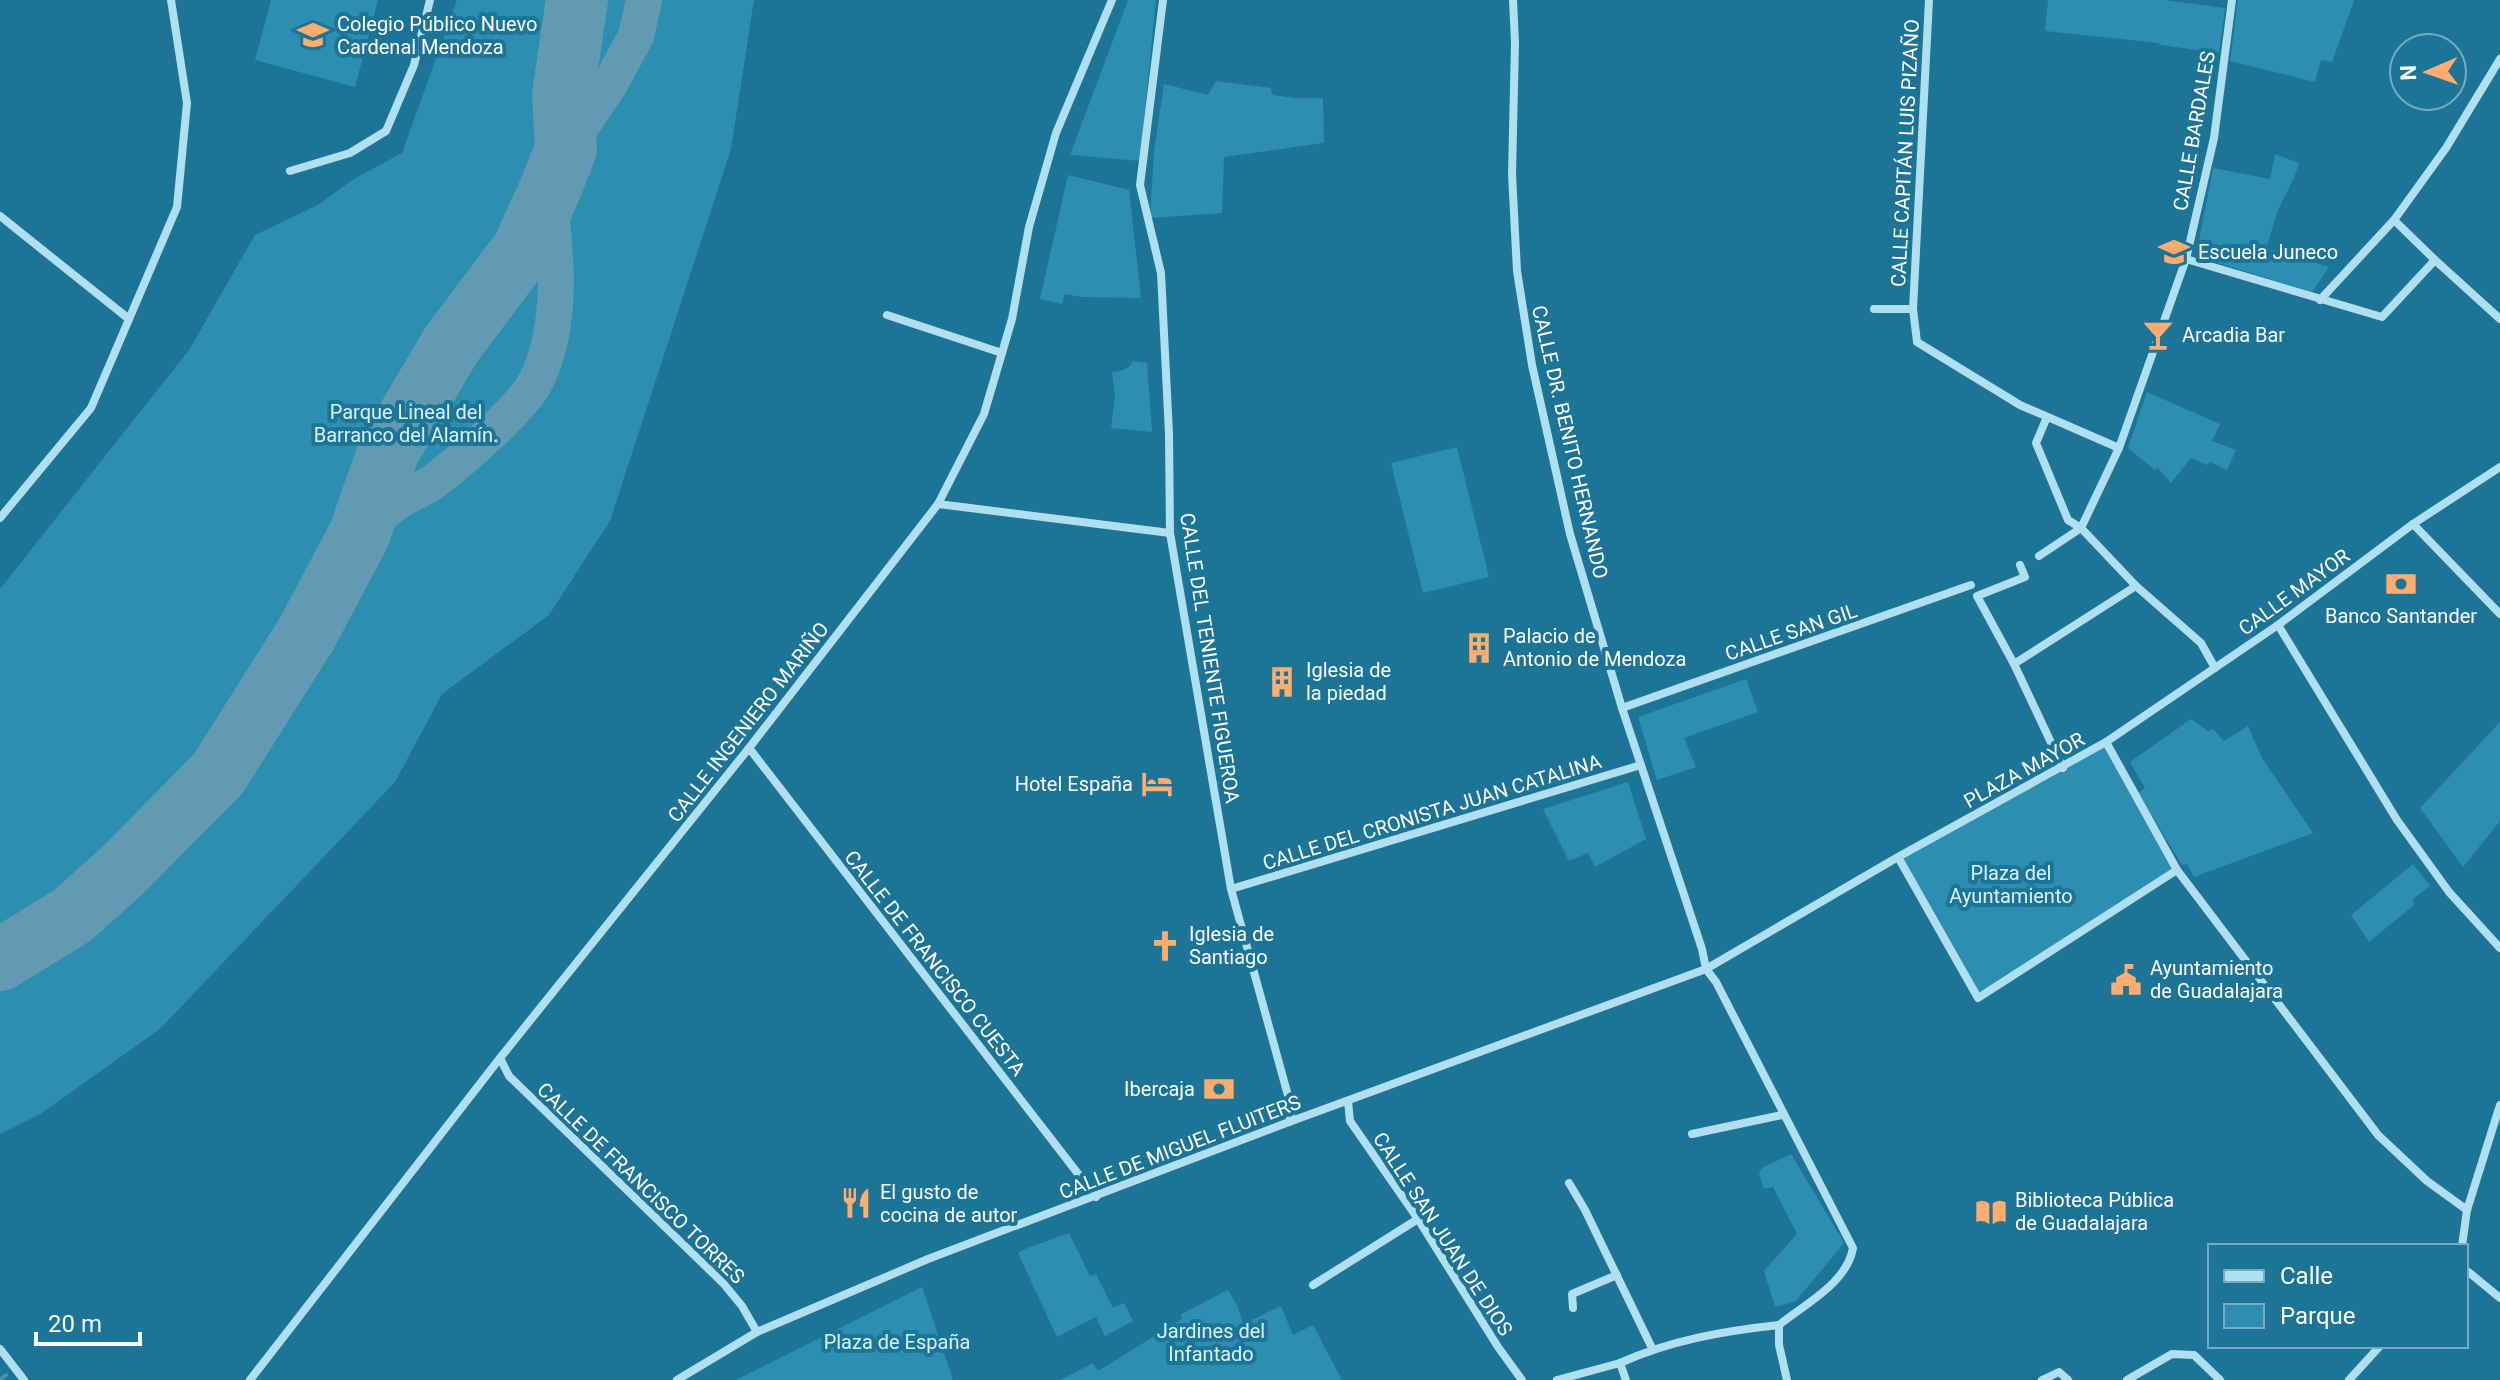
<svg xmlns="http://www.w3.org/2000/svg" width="2500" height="1380" viewBox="0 0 2500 1380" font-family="Roboto,sans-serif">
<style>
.green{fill:#2c8fb2}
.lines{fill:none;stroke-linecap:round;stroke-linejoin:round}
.canal{stroke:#629bb1;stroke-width:36}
.river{stroke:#629bb1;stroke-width:62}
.secondary-tunnel{stroke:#4990ab;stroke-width:16;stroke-dasharray:16 8;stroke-linecap:butt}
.street{stroke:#b0dfef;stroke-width:8}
.labels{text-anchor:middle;stroke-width:8;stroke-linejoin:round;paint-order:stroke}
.poi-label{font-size:20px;fill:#fff;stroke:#1c7496;text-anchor:start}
.street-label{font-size:20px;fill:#fff;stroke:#1c7496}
.park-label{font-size:20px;fill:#d8f2fb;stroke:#1c7496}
</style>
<rect width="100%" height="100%" fill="#1c7496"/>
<!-- green -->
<g class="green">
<path d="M 271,0 L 378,0 L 355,87 L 255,60 Z"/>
<path d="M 457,0 L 754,0 L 731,149 L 610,521 L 549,615 L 442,694 L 395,782 L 160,1029 L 39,1115 L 0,1134 L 0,589 L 189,350 L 255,235 L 318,205 L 352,180 L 402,153 Z"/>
<path d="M 1128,0 L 1156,0 L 1140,161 L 1070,155 Z"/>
<path d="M 2048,0 L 2165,0 L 2225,8 L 2219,53 L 2160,45 L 2159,43 L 2045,31 Z"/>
<path d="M 2238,0 L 2352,0 L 2354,1 L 2332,62 L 2321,60 L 2315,82 L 2230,61 Z"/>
<path d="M 1216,81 L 1271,88 L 1272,95 L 1296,98 L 1323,98 L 1324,143 L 1224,157 L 1222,213 L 1150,218 L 1154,151 L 1164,84 L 1208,95 Z"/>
<path d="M 2275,154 L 2299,163 L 2294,178 L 2278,210 L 2266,249 L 2285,252 L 2329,267 L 2312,292 L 2196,256 L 2213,168 L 2270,179 Z"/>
<path d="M 1068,175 L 1129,190 L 1141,298 L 1082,297 L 1065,294 L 1062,304 L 1040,299 Z"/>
<path d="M 1133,361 L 1147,363 L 1152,432 L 1111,428 L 1115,397 L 1112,372 C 1123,371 1128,370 1133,361 Z"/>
<path d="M 2147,392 L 2220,424 L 2212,441 L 2236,450 L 2227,470 L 2210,462 L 2207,465 L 2191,458 L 2171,483 L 2158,468 L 2155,470 L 2128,448 Z"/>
<path d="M 1457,447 L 1489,577 L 1423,593 L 1391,463 Z"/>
<path d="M 1746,679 L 1758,712 L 1684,738 L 1696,767 L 1657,780 L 1638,717 Z"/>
<path d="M 2191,719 L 2208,731 L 2213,729 L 2224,741 L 2248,726 L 2262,758 L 2313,833 L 2194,877 L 2187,864 L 2182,865 L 2138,793 L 2145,788 L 2130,762 Z"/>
<path d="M 2500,722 L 2500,821 L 2463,867 L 2420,808 Z"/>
<path d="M 2106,742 L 2177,870 L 1978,998 L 1898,857 Z"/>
<path d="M 1628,782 L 1646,839 L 1595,867 L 1588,853 L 1569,861 L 1543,809 Z"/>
<path d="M 2413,864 L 2430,886 L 2412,900 L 2414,905 L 2369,942 L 2351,915 Z"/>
<path d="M 1791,1154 L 1844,1243 L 1796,1301 L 1775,1307 L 1764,1271 L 1797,1234 L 1773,1187 L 1764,1189 L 1759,1174 L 1762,1168 Z"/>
<path d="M 1069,1233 L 1090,1276 L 1096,1274 L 1113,1308 L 1124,1303 L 1133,1321 L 1105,1336 L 1096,1317 L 1057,1337 L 1018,1253 L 1025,1249 Z"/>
<path d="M 922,1287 L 953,1380 L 736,1380 Z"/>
<path d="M 1228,1290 L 1238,1307 L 1243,1324 L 1281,1306 L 1293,1335 L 1313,1325 L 1342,1380 L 1060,1380 L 1093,1363 L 1098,1371 L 1182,1319 L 1181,1314 Z"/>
</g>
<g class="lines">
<!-- canal -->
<g class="canal">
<path d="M 566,149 L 610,84 L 636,36 L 644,0"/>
<path d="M 359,535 C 371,525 383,512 396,503 C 408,495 422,490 433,482 C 460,462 524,407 537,379 C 564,322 556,253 549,192"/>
</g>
<!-- river -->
<path class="river" d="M 0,960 L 73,915 L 123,870 L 218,774 L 307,633 L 359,535 L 389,450 L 451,345 L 523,249 L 549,192 L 566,149 L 563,95 L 577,0"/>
<!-- secondary-tunnel -->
<path class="secondary-tunnel" d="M 0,1377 L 2,1380"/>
<!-- street -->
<g class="street">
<path d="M 1163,0 L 1140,185 L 1161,273 L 1169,434 L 1170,533 L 1231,889 L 1292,1110 L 1289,1122"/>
<path d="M 1513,0 L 1515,43 L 1512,174 L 1517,271 L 1532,365 L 1570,534 L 1622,708 L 1702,949 L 1706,969 L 1716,982 L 1853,1248 C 1847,1283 1805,1304 1779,1325 L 1779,1345 L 1787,1380"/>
<path d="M 290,171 L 350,153 L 386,131 L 414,65 L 430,0"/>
<path d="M 0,216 L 129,319"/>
<path d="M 2394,220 L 2446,148 L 2500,59"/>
<path d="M 2186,259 L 2382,317 L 2435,260 L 2500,319"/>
<path d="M 2320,300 L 2394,220 L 2435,260"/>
<path d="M 1874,309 L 1913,309 L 1917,342 L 2020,405 L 2119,448 L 2081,528 L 2136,586 L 2014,664 L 1977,596 L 2025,577 L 2020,565"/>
<path d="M 1913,309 L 1929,0"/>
<path d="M 887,315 L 1002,353"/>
<path d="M 2119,448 L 2186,259 L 2214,138 L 2232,0"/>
<path d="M 938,504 L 1170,533"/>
<path d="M 0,518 L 91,408 L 177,207 L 187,103 L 171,0"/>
<path d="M 2413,524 L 2500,614"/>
<path d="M 2039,556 L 2081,528 L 2068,520 L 2036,443 L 2047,417"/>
<path d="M 2136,586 L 2201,643 L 2215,668"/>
<path d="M 2278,625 L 2397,820 L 2449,892 L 2500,948"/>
<path d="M 2014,664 L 2063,768"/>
<path d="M 1622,708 L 1971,585"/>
<path d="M 2106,742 L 2278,625 L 2413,524 L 2500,467"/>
<path d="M 749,748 L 1096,1197"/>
<path d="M 2177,870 L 2378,1135 L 2427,1181 L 2467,1210"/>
<path d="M 1231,889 L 1641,765"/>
<path d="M 500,1058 L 509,1076 L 723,1283 L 742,1306 L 757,1332"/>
<path d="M 1348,1101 L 1350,1121 L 1418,1219 L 1498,1347 L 1522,1380"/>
<path d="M 1692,1134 L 1782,1115"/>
<path d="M 1569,1183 L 1585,1210 L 1652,1348"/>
<path d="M 2462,1246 L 2467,1210 L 2500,1105"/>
<path d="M 2466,1270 L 2500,1298"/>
<path d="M 1313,1285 L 1418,1219"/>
<path d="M 1573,1308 L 1572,1294 L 1617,1275"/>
<path d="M 0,1349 L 24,1380"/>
<path d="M 1620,1363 C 1671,1340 1724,1331 1779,1325"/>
<path d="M 250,1380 L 500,1058 L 749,748 L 938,504 L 984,414 L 1012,319 L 1029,227 L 1056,133 L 1112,0"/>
<path d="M 677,1380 L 757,1332 L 928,1259 L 1289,1122 L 1706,969 L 1898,857 L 2106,742 L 2177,870 L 1978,998 L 1898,857"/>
<path d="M 1557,1380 L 1620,1363 L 1626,1380"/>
<path d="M 2042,1380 L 2059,1372 L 2068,1380"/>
<path d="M 2127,1380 L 2172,1354 L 2194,1355 L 2220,1380"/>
<path d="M 2349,1380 L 2380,1346"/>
</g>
</g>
<!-- icons -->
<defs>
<symbol id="school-bare" viewBox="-9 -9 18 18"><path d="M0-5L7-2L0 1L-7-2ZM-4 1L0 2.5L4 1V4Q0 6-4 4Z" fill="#ffac6e" stroke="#1c7496" stroke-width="2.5" paint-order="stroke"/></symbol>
<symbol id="bar-bare" viewBox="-9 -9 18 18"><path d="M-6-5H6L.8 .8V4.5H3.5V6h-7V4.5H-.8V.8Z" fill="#ffac6e" stroke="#1c7496" stroke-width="2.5" paint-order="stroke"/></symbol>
<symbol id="bank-bare" viewBox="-9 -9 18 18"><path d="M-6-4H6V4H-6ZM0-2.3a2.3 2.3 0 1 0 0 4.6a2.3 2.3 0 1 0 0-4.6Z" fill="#ffac6e" stroke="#1c7496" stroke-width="2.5" paint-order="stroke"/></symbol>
<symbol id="building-bare" viewBox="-9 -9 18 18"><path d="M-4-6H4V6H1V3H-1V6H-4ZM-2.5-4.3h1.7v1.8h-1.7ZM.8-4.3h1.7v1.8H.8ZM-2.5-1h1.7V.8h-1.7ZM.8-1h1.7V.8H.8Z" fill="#ffac6e" stroke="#1c7496" stroke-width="2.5" paint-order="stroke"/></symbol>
<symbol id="hotel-bare" viewBox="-9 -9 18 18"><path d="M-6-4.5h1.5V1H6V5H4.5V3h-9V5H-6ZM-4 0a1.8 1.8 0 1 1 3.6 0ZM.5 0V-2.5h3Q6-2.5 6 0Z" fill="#ffac6e" stroke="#1c7496" stroke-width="2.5" paint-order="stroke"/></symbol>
<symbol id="church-bare" viewBox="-9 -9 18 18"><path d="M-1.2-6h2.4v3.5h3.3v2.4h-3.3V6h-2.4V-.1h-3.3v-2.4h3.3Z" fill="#ffac6e" stroke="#1c7496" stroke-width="2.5" paint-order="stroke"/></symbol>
<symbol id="civic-bare" viewBox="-9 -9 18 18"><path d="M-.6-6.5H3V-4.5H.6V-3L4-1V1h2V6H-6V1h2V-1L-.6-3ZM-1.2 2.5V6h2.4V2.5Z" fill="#ffac6e" stroke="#1c7496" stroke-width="2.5" paint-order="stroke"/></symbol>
<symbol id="restaurant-bare" viewBox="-9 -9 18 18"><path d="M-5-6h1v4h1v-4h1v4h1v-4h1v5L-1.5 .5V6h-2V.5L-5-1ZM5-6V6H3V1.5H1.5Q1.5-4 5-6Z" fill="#ffac6e" stroke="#1c7496" stroke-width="2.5" paint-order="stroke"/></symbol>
<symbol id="library-bare" viewBox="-9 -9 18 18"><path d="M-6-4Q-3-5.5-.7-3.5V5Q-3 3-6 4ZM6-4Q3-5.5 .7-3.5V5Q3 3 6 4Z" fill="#ffac6e" stroke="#1c7496" stroke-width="2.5" paint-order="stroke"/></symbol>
</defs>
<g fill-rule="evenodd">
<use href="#school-bare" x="291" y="13" width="44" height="44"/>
<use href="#school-bare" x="2152" y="230" width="44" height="44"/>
<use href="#bar-bare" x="2136" y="313" width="44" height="44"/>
<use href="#bank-bare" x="2379" y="562" width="44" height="44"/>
<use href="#building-bare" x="1457" y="626" width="44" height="44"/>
<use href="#building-bare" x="1260" y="660" width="44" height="44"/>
<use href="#hotel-bare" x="1135" y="762" width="44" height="44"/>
<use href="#church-bare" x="1143" y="924" width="44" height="44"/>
<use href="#civic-bare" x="2104" y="958" width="44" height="44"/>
<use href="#bank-bare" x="1197" y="1067" width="44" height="44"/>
<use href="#restaurant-bare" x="834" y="1181" width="44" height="44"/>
<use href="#library-bare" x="1969" y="1190" width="44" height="44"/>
</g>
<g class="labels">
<!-- poi labels -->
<g class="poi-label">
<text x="337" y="31">Colegio Público Nuevo<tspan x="337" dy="23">Cardenal Mendoza</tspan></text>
<text x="2198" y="259">Escuela Juneco</text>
<text x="2182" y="342">Arcadia Bar</text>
<text x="2401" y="623" text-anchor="middle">Banco Santander</text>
<text x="1503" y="643">Palacio de<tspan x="1503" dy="23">Antonio de Mendoza</tspan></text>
<text x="1306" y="677">Iglesia de<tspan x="1306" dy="23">la piedad</tspan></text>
<text x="1133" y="791" text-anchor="end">Hotel España</text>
<text x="1189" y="941">Iglesia de<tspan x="1189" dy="23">Santiago</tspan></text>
<text x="2150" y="975">Ayuntamiento<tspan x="2150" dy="23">de Guadalajara</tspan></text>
<text x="1195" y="1096" text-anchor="end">Ibercaja</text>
<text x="880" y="1199">El gusto de<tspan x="880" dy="23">cocina de autor</tspan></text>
<text x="2015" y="1207">Biblioteca Pública<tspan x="2015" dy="23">de Guadalajara</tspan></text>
</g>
<!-- street labels -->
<g class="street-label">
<text transform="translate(2194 131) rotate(-80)" y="7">CALLE BARDALES</text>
<text transform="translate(1905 153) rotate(-87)" y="7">CALLE CAPITÁN LUIS PIZAÑO</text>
<text transform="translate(1570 442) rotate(77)" y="7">CALLE DR. BENITO HERNANDO</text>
<text transform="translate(2294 592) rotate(-36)" y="7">CALLE MAYOR</text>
<text transform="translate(1791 632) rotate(-19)" y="7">CALLE SAN GIL</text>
<text transform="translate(1210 658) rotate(81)" y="7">CALLE DEL TENIENTE FIGUEROA</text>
<text transform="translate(748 722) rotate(-52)" y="7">CALLE INGENIERO MARIÑO</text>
<text transform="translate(2024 770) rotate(-29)" y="7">PLAZA MAYOR</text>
<text transform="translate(1432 812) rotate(-17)" y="7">CALLE DEL CRONISTA JUAN CATALINA</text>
<text transform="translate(935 963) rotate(52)" y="7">CALLE DE FRANCISCO CUESTA</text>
<text transform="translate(1180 1147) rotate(-21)" y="7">CALLE DE MIGUEL FLUITERS</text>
<text transform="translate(641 1183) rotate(44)" y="7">CALLE DE FRANCISCO TORRES</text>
<text transform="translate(1443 1234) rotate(57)" y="7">CALLE SAN JUAN DE DIOS</text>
</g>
<!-- park labels -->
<g class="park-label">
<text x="406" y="419">Parque Lineal del<tspan x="406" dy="23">Barranco del Alamín.</tspan></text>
<text x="2011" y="880">Plaza del<tspan x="2011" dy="23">Ayuntamiento</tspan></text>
<text x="1211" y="1338">Jardines del<tspan x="1211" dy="23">Infantado</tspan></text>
<text x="897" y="1349">Plaza de España</text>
</g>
</g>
<!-- legend -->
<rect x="2208" y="1244" width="260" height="104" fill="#1c7496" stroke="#77acc0" stroke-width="2"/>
<rect x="2224" y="1270" width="40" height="12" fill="#b0dfef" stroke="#77acc0" stroke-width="2"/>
<text x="2280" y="1284" font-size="24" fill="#ffffff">Calle</text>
<rect x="2224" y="1304" width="40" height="24" fill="#2c8fb2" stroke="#77acc0" stroke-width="2"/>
<text x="2280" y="1324" font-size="24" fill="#ffffff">Parque</text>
<!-- north arrow -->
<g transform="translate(2428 72) rotate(268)"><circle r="38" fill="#1c7496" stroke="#77acc0" stroke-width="2"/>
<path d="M0-6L14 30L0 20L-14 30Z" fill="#ffac6e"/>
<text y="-12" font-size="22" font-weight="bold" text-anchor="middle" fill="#ffffff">N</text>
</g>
<!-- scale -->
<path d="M36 1332v12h104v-12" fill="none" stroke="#ffffff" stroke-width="4"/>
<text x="48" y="1332" font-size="24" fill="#ffffff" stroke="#1c7496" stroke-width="6" paint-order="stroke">20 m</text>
</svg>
